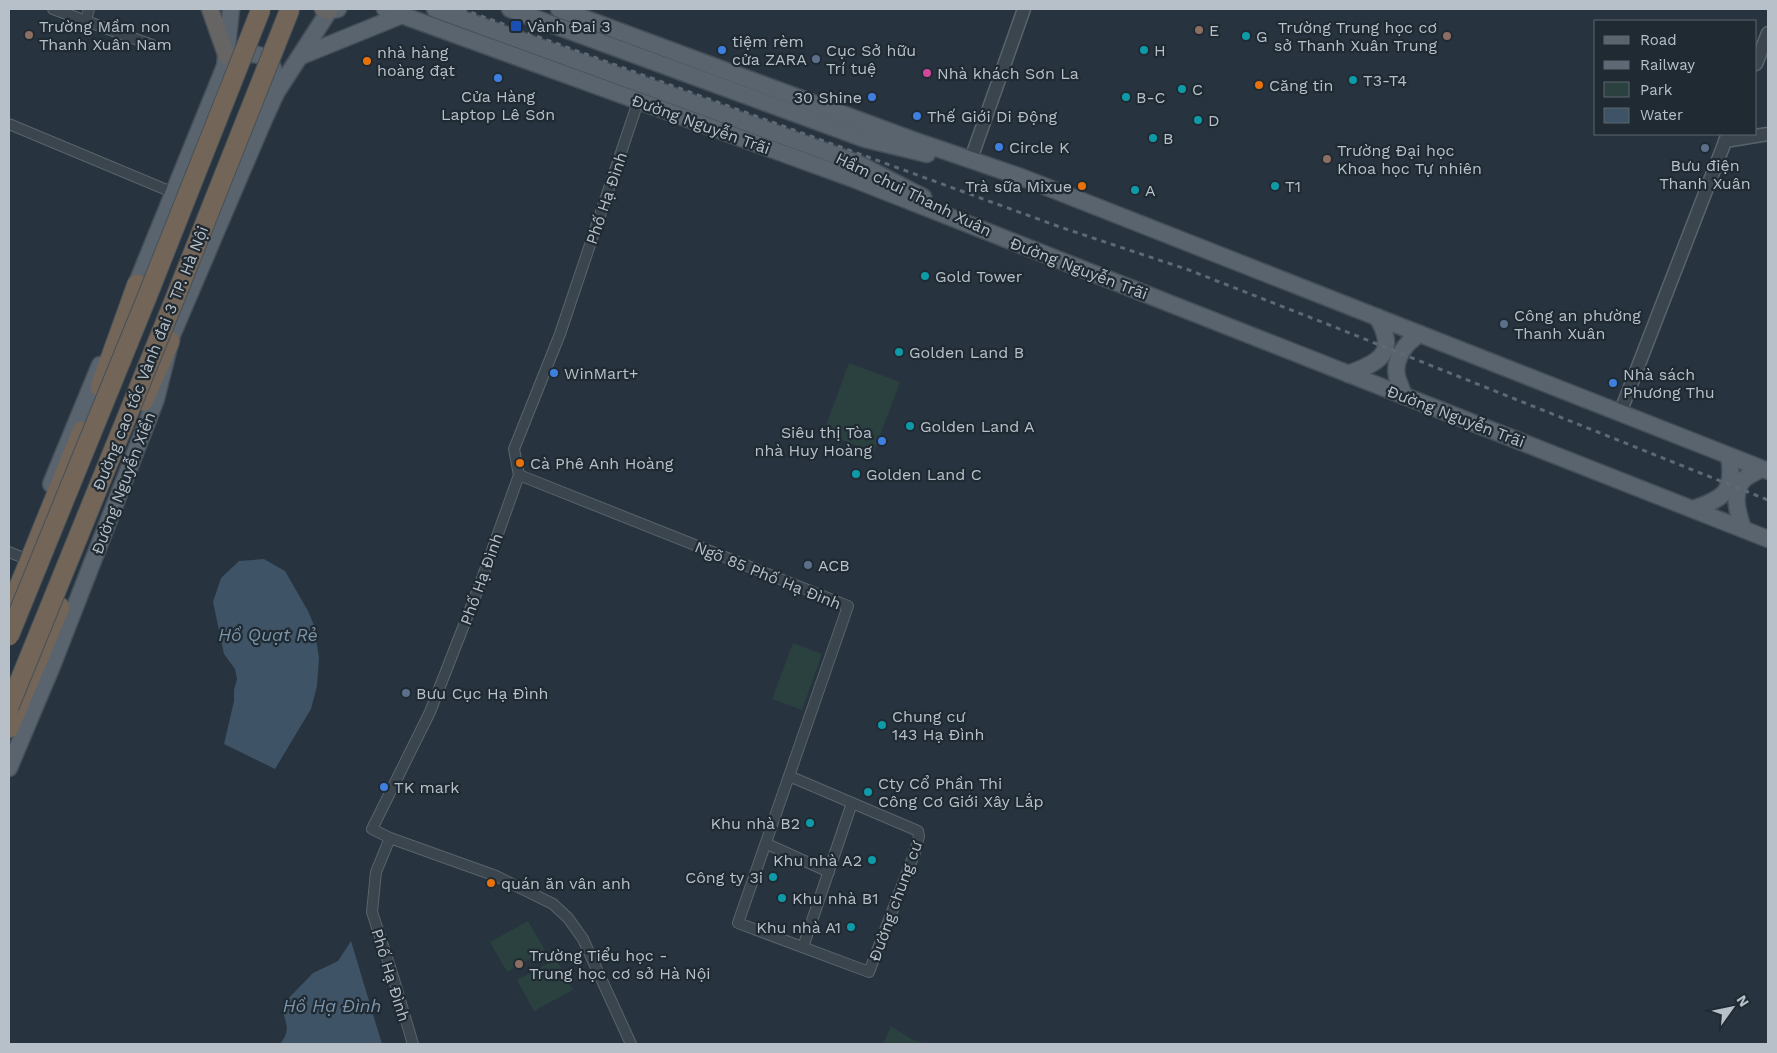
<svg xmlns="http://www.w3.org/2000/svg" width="1777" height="1053" viewBox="0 0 1777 1053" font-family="'Work Sans',sans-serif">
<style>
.green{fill:#2a4140}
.water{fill:#3e5365}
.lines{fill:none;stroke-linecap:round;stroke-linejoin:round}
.minor-casing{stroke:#59636b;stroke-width:12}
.tertiary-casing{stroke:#59636b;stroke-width:15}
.primary-casing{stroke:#444e57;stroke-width:19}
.trunk-casing{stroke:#465058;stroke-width:19}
.motorway-casing{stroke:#465058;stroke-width:21}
.minor{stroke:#3b454e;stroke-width:10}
.tertiary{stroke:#3b454e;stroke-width:12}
.primary{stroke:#59646e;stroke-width:16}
.trunk{stroke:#666563;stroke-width:16}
.motorway{stroke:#736658;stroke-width:19}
.rail{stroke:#5d6974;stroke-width:3;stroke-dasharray:5 5;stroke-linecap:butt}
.motorway-bridge-casing{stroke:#465058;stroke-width:21;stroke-linecap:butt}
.motorway-bridge{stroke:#736658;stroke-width:19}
.transit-dot{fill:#1a4fb4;stroke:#202a33;stroke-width:2}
.education-dot{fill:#8d6e63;stroke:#202a33;stroke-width:2}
.culture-dot{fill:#0f9aa8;stroke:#202a33;stroke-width:2}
.shop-dot{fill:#3f7fe0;stroke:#202a33;stroke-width:2}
.service-dot{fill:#5c6f8a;stroke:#202a33;stroke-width:2}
.food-dot{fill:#e8710a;stroke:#202a33;stroke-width:2}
.hotel-dot{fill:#d1479c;stroke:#202a33;stroke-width:2}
.labels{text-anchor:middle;stroke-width:4.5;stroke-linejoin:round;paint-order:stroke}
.poi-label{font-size:16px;fill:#b7c0c8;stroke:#202a33;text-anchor:start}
.street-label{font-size:16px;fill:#b7c0c8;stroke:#202a33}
.water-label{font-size:18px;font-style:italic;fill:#7a94aa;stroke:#202a33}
</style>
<rect width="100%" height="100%" fill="#27333e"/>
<!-- green -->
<g class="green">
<path d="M 849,363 L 900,382 L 874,452 L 823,433 Z"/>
<path d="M 793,643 L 822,654 L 802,710 L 772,699 Z"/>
<path d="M 528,921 L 545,950 L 507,972 L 490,942 Z"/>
<path d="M 556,959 L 573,990 L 534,1011 L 517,980 Z"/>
<path d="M 891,1026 L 913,1040 L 928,1044 L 883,1044 Z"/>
</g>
<!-- water -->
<g class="water">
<path d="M 264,559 L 285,571 L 308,611 L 314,625 L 319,658 L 317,686 L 311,709 L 275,769 L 224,744 L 234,701 L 234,690 L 237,679 L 235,669 L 224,654 L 213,602 L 221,578 L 239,561 Z"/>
<path d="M 351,941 L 382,1044 L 280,1044 C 292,1029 285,1024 282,1007 L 285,1002 L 313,973 L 338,961 Z"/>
</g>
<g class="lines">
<defs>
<g id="minor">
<path d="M 53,9 L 152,45"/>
<path d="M 86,20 L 89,9"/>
<path d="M 9,124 L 174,193"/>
<path d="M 519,475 L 848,606 L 738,923 L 869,972 L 915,852 L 919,836 L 918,831 L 789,776"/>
<path d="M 9,552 L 21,557"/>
<path d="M 390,838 L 496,876 L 553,904 L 568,918 L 583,939 L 631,1044"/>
<path d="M 767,844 L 829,872"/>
<path d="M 803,947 L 852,803"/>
<path d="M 413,1044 L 392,973 L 372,912 L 376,872 L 390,838 L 372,829 L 430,712 L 480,584 L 519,475 L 514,449 L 560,334 L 637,105 L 638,101"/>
</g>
<g id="tertiary">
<path d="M 1756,64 L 1768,33"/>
<path d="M 1725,141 L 1768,134"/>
<path d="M 971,159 L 1024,9"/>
<path d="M 1620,413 L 1728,134"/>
</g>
<g id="primary">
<path d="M 385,9 L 851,178 L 1768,539"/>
<path d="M 435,9 L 857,163 L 923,197"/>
<path d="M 510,9 L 865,139 L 927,154"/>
<path d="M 559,9 L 910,139 L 1021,177 L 1768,471"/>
<path d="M 301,56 L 402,15"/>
<path d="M 234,59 C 248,51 266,52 273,68 C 276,75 275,85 276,93"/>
<path d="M 132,295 L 225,66 L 231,9"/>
<path d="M 1348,374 C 1381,362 1398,352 1377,317"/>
<path d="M 1404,396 C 1402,390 1399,383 1397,377 C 1393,359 1406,342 1420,334"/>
<path d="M 51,484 L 100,365"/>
<path d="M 1693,509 C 1725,498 1735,491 1729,456"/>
<path d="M 1743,529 C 1738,513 1731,494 1744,479 C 1749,475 1756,472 1761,469"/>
<path d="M 9,768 L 52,666 L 156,399 L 172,335 L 262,124 L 276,93 L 329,11 L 338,9"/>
</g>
<g id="trunk">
<path d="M 210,9 L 227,57"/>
<path d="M 323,9 L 329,11 L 330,9"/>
</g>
<g id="motorway">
<path d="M 100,387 L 137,284"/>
<path d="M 143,401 L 170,341"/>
<path d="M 9,611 L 82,431"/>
<path d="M 9,728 L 60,607"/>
</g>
</defs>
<!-- minor casing -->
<use href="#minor" class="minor-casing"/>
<!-- tertiary casing -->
<use href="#tertiary" class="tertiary-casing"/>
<!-- primary casing -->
<use href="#primary" class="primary-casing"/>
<!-- trunk casing -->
<use href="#trunk" class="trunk-casing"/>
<!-- motorway casing -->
<use href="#motorway" class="motorway-casing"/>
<!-- minor -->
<use href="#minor" class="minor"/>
<!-- tertiary -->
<use href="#tertiary" class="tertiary"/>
<!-- primary -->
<use href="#primary" class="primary"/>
<!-- trunk -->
<use href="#trunk" class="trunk"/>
<!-- motorway -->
<use href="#motorway" class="motorway"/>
<!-- rail -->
<path class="rail" d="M 462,9 L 1060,227 L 1189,270 L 1327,324 L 1768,500"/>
<defs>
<g id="motorway-bridge">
<path d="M 9,636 L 147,297 L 261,9"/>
<path d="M 9,707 L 172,306 L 290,9"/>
</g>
</defs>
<!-- motorway-bridge casing -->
<use href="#motorway-bridge" class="motorway-bridge-casing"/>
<!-- motorway-bridge -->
<use href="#motorway-bridge" class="motorway-bridge"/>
</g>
<!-- markers -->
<rect class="transit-dot" x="510" y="20" width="12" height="12" rx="2.5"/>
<g class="education-dot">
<circle cx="1199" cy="30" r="5"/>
<circle cx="29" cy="35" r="5"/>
<circle cx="1447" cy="36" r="5"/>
<circle cx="1327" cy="159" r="5"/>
<circle cx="519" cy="964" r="5"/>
</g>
<g class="culture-dot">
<circle cx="1246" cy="36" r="5"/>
<circle cx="1144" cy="50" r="5"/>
<circle cx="1353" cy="80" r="5"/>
<circle cx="1182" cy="89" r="5"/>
<circle cx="1126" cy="97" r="5"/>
<circle cx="1198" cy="120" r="5"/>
<circle cx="1153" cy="138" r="5"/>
<circle cx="1275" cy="186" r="5"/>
<circle cx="1135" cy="190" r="5"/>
<circle cx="925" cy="276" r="5"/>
<circle cx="899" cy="352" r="5"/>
<circle cx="910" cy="426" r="5"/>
<circle cx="856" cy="474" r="5"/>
<circle cx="882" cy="725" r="5"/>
<circle cx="868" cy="792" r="5"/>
<circle cx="810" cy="823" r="5"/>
<circle cx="872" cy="860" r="5"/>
<circle cx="773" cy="877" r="5"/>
<circle cx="782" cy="898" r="5"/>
<circle cx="851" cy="927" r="5"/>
</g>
<g class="shop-dot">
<circle cx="722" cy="50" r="5"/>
<circle cx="498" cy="78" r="5"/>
<circle cx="872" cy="97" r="5"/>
<circle cx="917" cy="116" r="5"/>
<circle cx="999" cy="147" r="5"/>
<circle cx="554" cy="373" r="5"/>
<circle cx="1613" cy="383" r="5"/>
<circle cx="882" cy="441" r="5"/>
<circle cx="384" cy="787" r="5"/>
</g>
<g class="service-dot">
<circle cx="816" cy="59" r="5"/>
<circle cx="1705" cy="148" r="5"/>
<circle cx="1504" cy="324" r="5"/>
<circle cx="808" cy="565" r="5"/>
<circle cx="406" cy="693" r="5"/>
</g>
<g class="food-dot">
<circle cx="367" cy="61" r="5"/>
<circle cx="1259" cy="85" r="5"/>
<circle cx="1082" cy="186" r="5"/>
<circle cx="520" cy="463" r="5"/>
<circle cx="491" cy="883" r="5"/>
</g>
<circle class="hotel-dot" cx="927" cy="73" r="5"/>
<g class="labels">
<!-- poi labels -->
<g class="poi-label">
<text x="39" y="32">Trường Mầm non<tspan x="39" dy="18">Thanh Xuân Nam</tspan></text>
<text x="527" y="32">Vành Đai 3</text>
<text x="1437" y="33" text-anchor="end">Trường Trung học cơ<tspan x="1437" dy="18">sở Thanh Xuân Trung</tspan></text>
<text x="1209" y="36">E</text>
<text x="1256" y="42">G</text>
<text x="732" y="47">tiệm rèm<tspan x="732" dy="18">cửa ZARA</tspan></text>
<text x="826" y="56">Cục Sở hữu<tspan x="826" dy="18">Trí tuệ</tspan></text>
<text x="1154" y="56">H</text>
<text x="377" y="58">nhà hàng<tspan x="377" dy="18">hoàng đạt</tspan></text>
<text x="937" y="79">Nhà khách Sơn La</text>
<text x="1363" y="86">T3-T4</text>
<text x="1269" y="91">Căng tin</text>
<text x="1192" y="95">C</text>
<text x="498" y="102" text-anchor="middle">Cửa Hàng<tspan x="498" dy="18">Laptop Lê Sơn</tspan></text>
<text x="862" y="103" text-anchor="end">30 Shine</text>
<text x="1136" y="103">B-C</text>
<text x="927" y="122">Thế Giới Di Động</text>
<text x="1208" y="126">D</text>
<text x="1163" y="144">B</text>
<text x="1009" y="153">Circle K</text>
<text x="1337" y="156">Trường Đại học<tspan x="1337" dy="18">Khoa học Tự nhiên</tspan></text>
<text x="1705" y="171" text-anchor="middle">Bưu điện<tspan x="1705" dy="18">Thanh Xuân</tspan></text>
<text x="1072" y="192" text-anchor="end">Trà sữa Mixue</text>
<text x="1285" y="192">T1</text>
<text x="1145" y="196">A</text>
<text x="935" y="282">Gold Tower</text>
<text x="1514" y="321">Công an phường<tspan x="1514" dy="18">Thanh Xuân</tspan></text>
<text x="909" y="358">Golden Land B</text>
<text x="564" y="379">WinMart+</text>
<text x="1623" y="380">Nhà sách<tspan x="1623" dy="18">Phương Thu</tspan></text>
<text x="920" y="432">Golden Land A</text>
<text x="872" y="438" text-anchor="end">Siêu thị Tòa<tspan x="872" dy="18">nhà Huy Hoàng</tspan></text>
<text x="530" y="469">Cà Phê Anh Hoàng</text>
<text x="866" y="480">Golden Land C</text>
<text x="818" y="571">ACB</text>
<text x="416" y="699">Bưu Cục Hạ Đình</text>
<text x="892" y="722">Chung cư<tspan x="892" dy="18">143 Hạ Đình</tspan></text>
<text x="878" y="789">Cty Cổ Phần Thi<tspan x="878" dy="18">Công Cơ Giới Xây Lắp</tspan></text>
<text x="394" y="793">TK mark</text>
<text x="800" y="829" text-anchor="end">Khu nhà B2</text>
<text x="862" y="866" text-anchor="end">Khu nhà A2</text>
<text x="763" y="883" text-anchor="end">Công ty 3i</text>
<text x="501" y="889">quán ăn vân anh</text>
<text x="792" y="904">Khu nhà B1</text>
<text x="841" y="933" text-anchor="end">Khu nhà A1</text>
<text x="529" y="961">Trường Tiểu học -<tspan x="529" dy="18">Trung học cơ sở Hà Nội</tspan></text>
</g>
<!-- street labels -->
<g class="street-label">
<text transform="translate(701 124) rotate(20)" y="6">Đường Nguyễn Trãi</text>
<text transform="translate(914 194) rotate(26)" y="6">Hầm chui Thanh Xuân</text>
<text transform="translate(606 198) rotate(-71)" y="6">Phố Hạ Đình</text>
<text transform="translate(1079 268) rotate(21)" y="6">Đường Nguyễn Trãi</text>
<text transform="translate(150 358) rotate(-68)" y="6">Đường cao tốc Vành đai 3 TP. Hà Nội</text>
<text transform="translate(1456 416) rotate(21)" y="6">Đường Nguyễn Trãi</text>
<text transform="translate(123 483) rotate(-69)" y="6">Đường Nguyễn Xiển</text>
<text transform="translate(768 575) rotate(22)" y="6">Ngõ 85 Phố Hạ Đình</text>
<text transform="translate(481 579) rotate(-70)" y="6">Phố Hạ Đình</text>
<text transform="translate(895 901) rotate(-70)" y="6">Đường chung cư</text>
<text transform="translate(391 975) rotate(73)" y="6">Phố Hạ Đình</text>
</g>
<!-- water labels -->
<g class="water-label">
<text x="268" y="641">Hồ Quạt Rẻ</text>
<text x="332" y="1012">Hồ Hạ Đình</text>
</g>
</g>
<!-- border -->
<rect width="1777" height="1053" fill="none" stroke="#b7c0c8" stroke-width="20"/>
<!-- legend -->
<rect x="1594" y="20" width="162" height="115" fill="#202a33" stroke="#5c666f"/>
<rect x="1604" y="36" width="25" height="8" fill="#59646e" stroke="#5c666f"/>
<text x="1640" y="45" font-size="15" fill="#b7c0c8">Road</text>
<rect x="1604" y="61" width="25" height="8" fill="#5d6974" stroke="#5c666f"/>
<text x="1640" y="70" font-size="15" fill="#b7c0c8">Railway</text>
<rect x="1604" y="82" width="25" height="15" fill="#2a4140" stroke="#5c666f"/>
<text x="1640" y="95" font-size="15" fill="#b7c0c8">Park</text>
<rect x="1604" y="108" width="25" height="15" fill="#3e5365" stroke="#5c666f"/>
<text x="1640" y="120" font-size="15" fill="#b7c0c8">Water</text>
<!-- north arrow -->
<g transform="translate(1732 1008) rotate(57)" stroke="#202a33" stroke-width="4" paint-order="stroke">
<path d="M0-4L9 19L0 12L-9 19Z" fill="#b7c0c8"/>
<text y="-8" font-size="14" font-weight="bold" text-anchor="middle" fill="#b7c0c8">N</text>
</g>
</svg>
